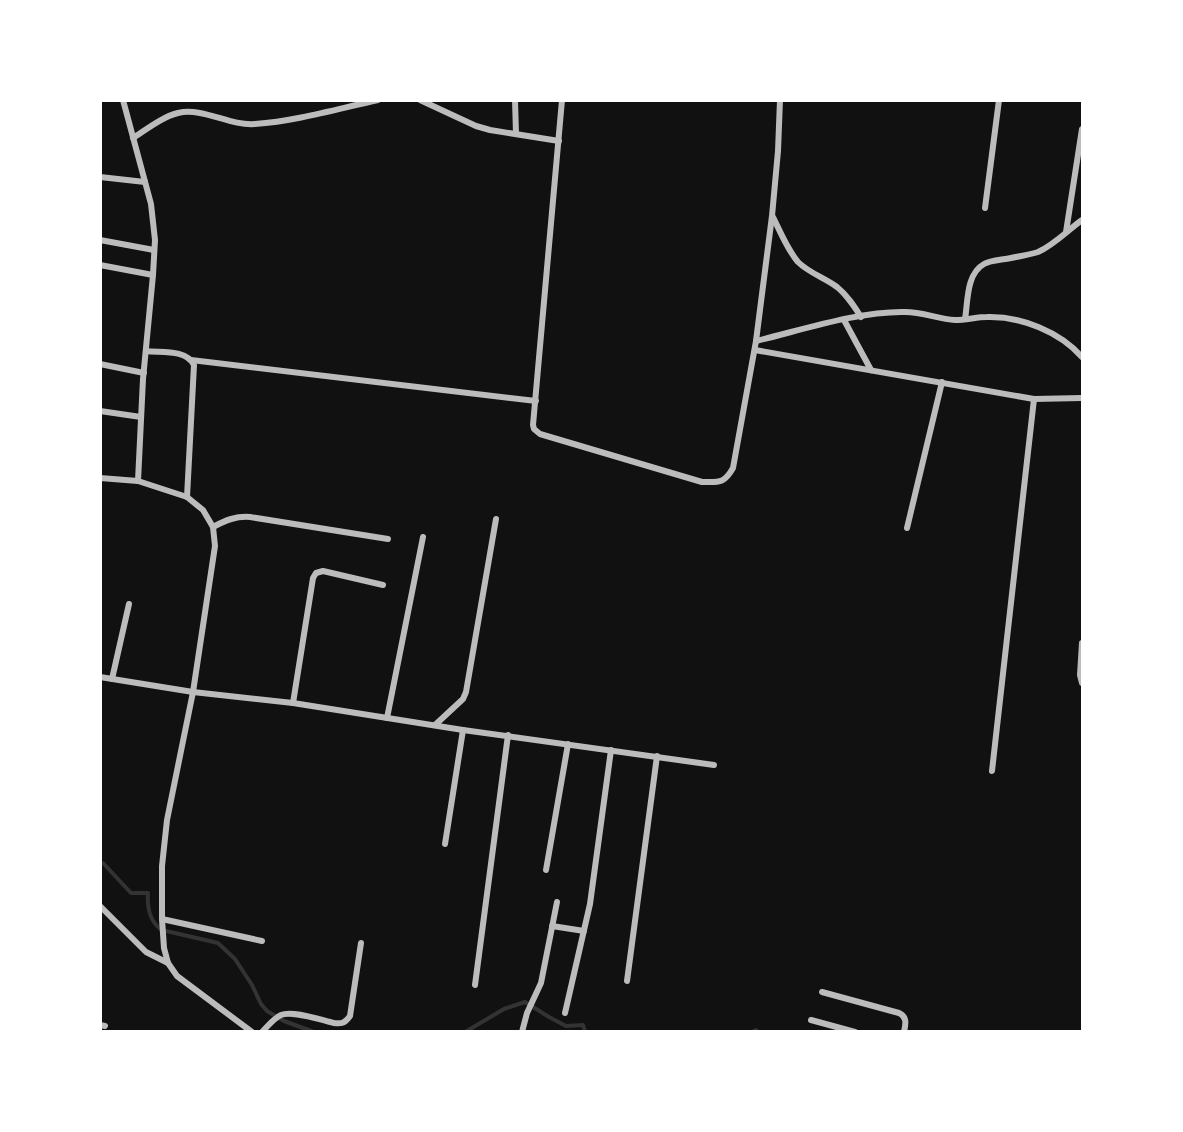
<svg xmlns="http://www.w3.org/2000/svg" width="1183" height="1132" viewBox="0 0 1183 1132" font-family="'Noto Sans',sans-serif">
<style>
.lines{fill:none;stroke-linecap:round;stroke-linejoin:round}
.stream{stroke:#333;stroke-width:4}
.minor{stroke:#bcbcbc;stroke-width:6}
</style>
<rect width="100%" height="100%" fill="#111"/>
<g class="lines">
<!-- stream -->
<g class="stream">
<path d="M 103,863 L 131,893 L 148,893 C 147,907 150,922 162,930 L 218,943 L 235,959 L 252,985 L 261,1004 L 267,1011 L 284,1021 L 314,1032"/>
<path d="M 465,1032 L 504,1009 L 525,1002 L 549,1017 L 566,1026 L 583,1025 L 585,1032"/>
<path d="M 752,1032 L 756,1030 L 757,1032"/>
</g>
<!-- minor -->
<g class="minor">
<path d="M 123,100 L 151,204 L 155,240 L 153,275 L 143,379 L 138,481"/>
<path d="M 420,100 L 476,126 L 490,130 L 559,141"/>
<path d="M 515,100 L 516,134"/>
<path d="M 562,100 L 533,425 L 534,429 L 540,434 L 702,482 C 719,482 724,484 733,468 L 756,341 L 772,216 L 778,151 L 780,100"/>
<path d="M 133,138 C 147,129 162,117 178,113 C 203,107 229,126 255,124 C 296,121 337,109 378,100"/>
<path d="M 100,177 L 145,182"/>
<path d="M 985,208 L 999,100"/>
<path d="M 773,217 C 780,231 787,249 798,262 C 809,273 825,278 837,287 C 847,295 854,306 861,317"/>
<path d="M 1066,232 L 1082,129"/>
<path d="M 100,240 L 154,250"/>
<path d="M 100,265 L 153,275"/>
<path d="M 965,319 C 968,302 966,274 984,264 C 991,260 1002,260 1011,258 C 1020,256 1029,255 1038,252 C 1054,245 1068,230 1082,220"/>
<path d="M 844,320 L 871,370"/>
<path d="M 756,341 C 802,330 859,311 905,312 C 923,312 938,319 955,320 C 966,320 977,317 987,317 C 1021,316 1060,332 1082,357"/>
<path d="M 755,350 L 1034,399 L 1082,398"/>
<path d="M 146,351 C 161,353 186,349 194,365 L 187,497"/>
<path d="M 191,360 L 536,401"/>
<path d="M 100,364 L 144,373"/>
<path d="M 100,411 L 141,417"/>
<path d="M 100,478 L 138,481 L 187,497 L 203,510 L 213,527 L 215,546 L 193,692 L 167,820 L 162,866 L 162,919 L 164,948 L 168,963 L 177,976 L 252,1032"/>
<path d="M 213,527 C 226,520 236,516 250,517 L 388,539"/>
<path d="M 907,528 L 942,382"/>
<path d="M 1082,643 L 1080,675 L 1082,683"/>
<path d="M 100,677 L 193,692 L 293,703 L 463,730 L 714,765"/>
<path d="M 112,679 L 129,604"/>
<path d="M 293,703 L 313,578 L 316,573 L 323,571 L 383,585"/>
<path d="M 387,718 L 423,537"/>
<path d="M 435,725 L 463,699 L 466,692 L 496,519"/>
<path d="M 992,771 L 1034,399"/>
<path d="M 445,844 L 463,730"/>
<path d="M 546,870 L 568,744"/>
<path d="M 100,906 L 146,952 L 168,963"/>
<path d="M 162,919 L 262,941"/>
<path d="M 552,926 L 584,931"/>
<path d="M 627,981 L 657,756"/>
<path d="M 475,985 L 508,735"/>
<path d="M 822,992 L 899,1013 C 907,1017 906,1023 904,1032"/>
<path d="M 565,1013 L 590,904 L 611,750"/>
<path d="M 811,1020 L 855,1032"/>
<path d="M 100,1025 L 105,1026"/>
<path d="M 262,1032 C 268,1026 274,1018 281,1015 C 292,1010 321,1020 334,1023 C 342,1024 345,1023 350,1016 L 361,943"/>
<path d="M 522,1032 L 527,1013 L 541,983 L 557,902"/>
</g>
</g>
<!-- border -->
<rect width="1183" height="1132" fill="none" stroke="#ffffff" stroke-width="204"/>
</svg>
